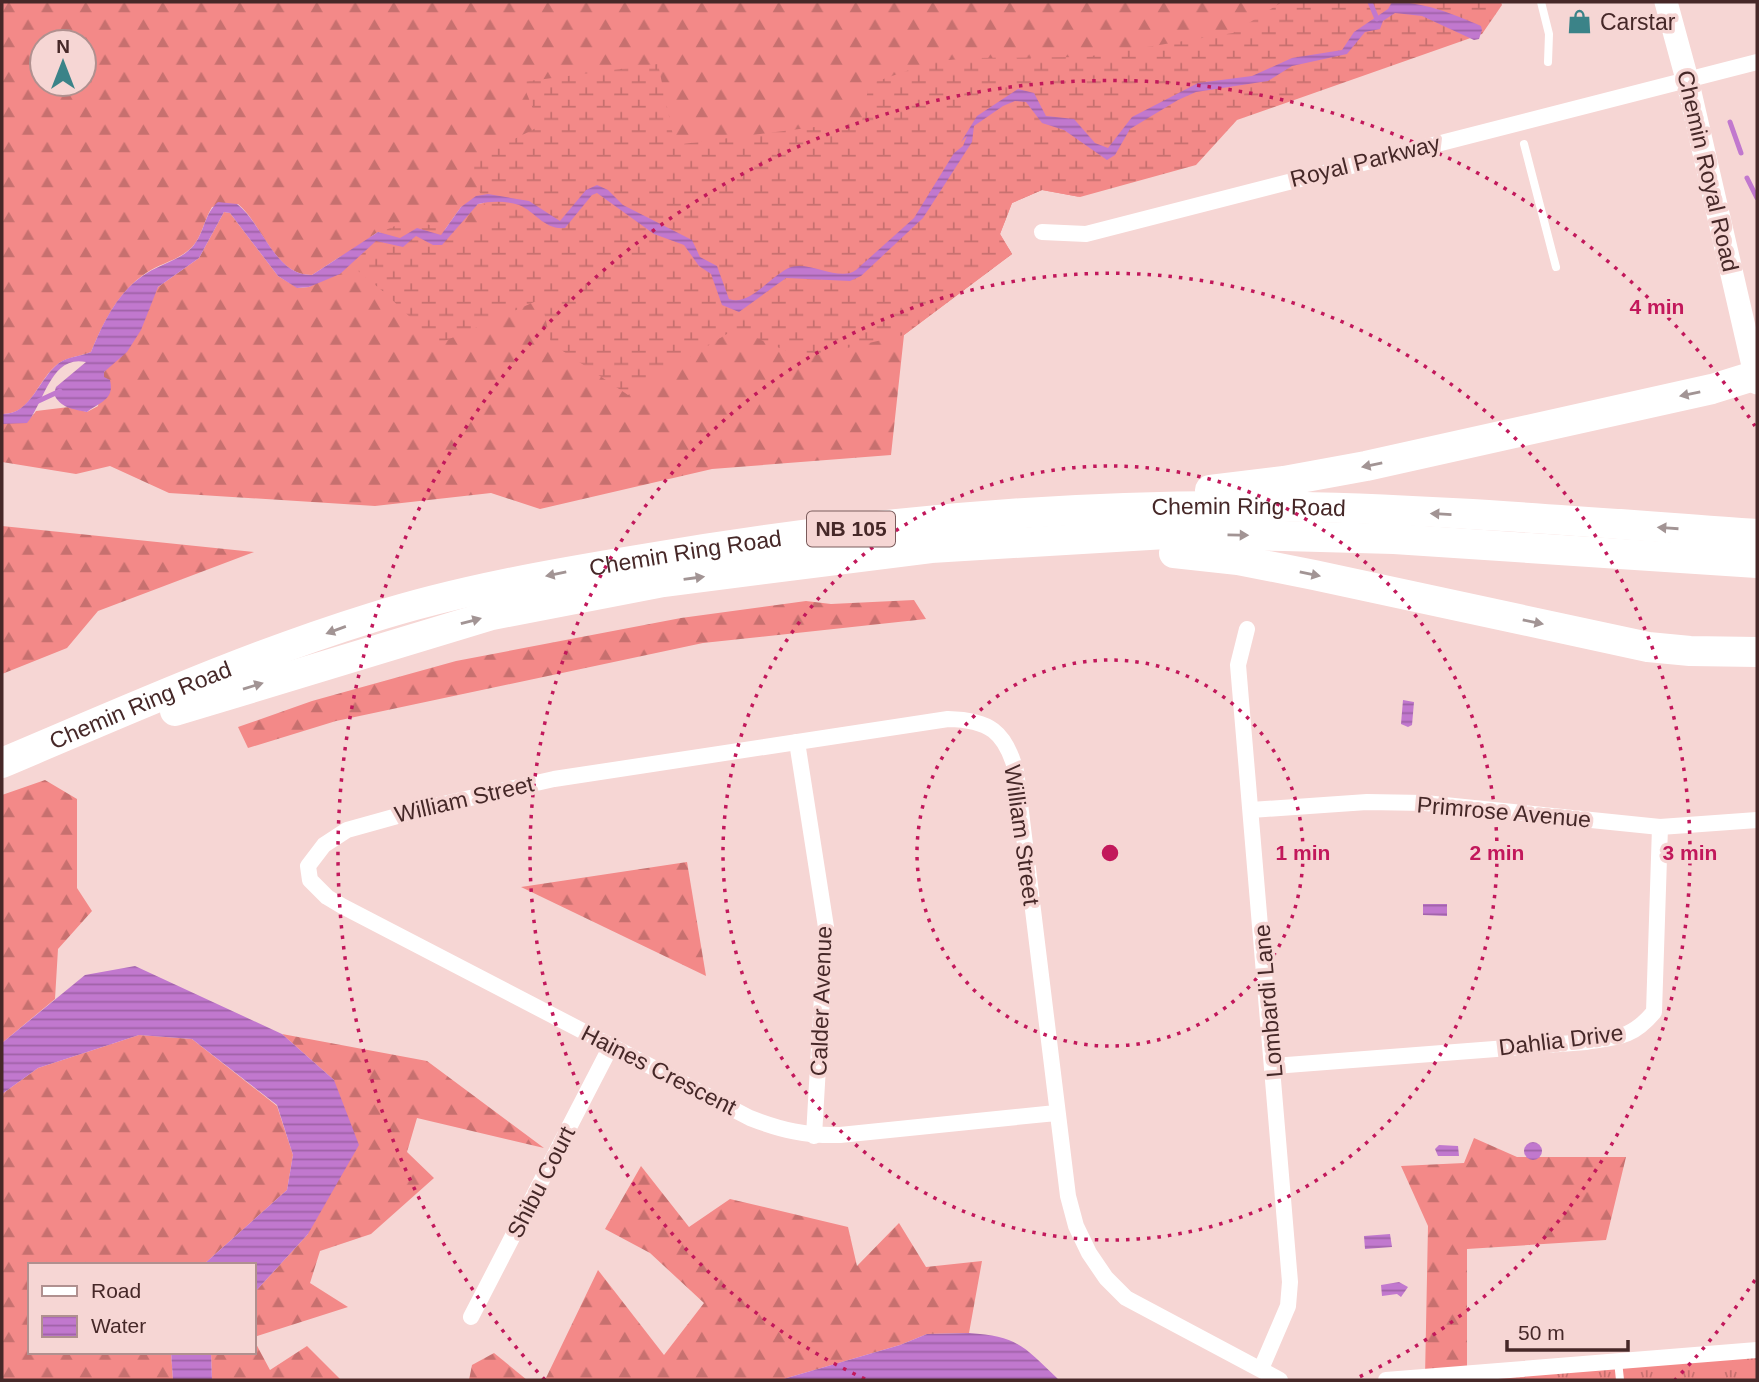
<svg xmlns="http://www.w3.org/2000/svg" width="1759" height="1382" viewBox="0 0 1759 1382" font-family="Helvetica,sans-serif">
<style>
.forest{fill:url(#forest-firs);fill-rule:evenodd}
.wetland{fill:url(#wetland-marsh)}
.park{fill:url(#park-tufts)}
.water{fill:url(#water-rules)}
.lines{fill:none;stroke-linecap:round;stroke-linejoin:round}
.stream{stroke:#c178ce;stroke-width:5}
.lane{stroke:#fff;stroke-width:8}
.street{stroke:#fff;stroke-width:16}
.secondary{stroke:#fff;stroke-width:23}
.highway{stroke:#fff;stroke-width:30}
.oneway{fill:#a29494}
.ring{fill:none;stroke:#c2185b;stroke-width:3.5;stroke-dasharray:3.5 7}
.labels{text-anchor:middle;stroke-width:7;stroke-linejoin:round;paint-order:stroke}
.shield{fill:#f6d6d4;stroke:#7b5c5c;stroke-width:2}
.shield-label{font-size:21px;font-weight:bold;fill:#462828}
.poi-label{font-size:23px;fill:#462828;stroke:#f6d6d4;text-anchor:start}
.street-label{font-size:23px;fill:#462828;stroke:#f6d6d4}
.centre{fill:#c2185b;stroke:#f6d6d4;stroke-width:3.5}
.ring-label{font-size:21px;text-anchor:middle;font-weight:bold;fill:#c2185b;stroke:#f6d6d4;stroke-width:7;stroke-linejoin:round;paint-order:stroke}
</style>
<defs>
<pattern id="forest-firs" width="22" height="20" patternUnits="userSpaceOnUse" patternTransform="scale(1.75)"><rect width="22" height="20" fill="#f38988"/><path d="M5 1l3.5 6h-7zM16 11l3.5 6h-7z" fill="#c7706f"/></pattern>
<pattern id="wetland-marsh" width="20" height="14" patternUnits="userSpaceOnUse" patternTransform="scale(1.75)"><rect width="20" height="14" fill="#f38988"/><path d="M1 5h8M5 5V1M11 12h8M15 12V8" fill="none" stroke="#c7706f"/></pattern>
<pattern id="park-tufts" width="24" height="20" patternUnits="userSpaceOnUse" patternTransform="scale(1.75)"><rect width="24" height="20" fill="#f38988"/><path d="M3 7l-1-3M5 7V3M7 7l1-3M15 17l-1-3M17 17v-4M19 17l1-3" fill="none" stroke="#c7706f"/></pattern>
<pattern id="water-rules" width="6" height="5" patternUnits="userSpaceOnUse" patternTransform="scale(1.75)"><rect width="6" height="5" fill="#c178ce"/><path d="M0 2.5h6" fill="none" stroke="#9f62a7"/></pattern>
</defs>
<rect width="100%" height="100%" fill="#f6d6d4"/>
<!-- forest -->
<g class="forest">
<path d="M 2,2 L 1392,2 L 1002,97 L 488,194 L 461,207 L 441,235 L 378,232 L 312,275 C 275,276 263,225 238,204 L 212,207 C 204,220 202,236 193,246 C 180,260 161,263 146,273 C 118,292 104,321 91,352 C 81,356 68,357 59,363 C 37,379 32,415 2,414 ZM 42,42 L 84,42 L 84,84 L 42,84 Z"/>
<path d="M 972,142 L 1080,197 L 1042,190 L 1012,203 L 1000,234 L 1012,254 L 904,335 L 891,455 L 712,469 L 540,509 L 491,493 L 375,506 L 169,493 L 110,466 L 76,474 L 2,462 L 2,424 C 15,420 27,425 36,411 L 69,407 L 87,412 L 98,406 L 103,374 L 158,287 L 199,258 L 224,212 L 230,213 L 278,276 L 298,288 L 309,287 L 366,253 L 433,245 L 478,204 L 488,202 L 563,275 Z"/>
<path d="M 2,526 L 254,552 L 98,611 L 67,648 L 2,674 Z"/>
<path d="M 914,600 L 926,619 L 703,643 L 336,721 L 248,748 L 238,727 L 312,701 L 456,661 L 681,618 L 806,601 L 831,604 Z"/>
<path d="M 45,780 L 77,799 L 77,888 L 92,911 L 58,949 L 55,999 L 2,1043 L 2,795 Z"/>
<path d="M 687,862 L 706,976 L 521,887 Z"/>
<path d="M 282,1034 L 427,1061 L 544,1148 L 417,1118 L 407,1152 L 434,1178 L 371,1234 L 320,1251 L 310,1283 L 348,1307 L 254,1337 L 254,1293 L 308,1234 L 334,1080 Z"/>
<path d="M 139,1035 L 192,1039 L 277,1106 L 293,1155 L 287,1190 L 203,1265 L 30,1265 L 30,1352 L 171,1352 L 173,1380 L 2,1380 L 2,1094 L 38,1068 Z"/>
<path d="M 1474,1138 L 1517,1157 L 1626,1157 L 1606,1240 L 1467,1249 L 1467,1374 L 1425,1377 L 1428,1226 L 1401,1166 L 1464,1163 Z"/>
<path d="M 641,1166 L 689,1227 L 730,1199 L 848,1227 L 857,1266 L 899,1223 L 926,1267 L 982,1261 L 969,1333 L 927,1334 L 900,1345 L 780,1380 L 545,1380 L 598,1270 L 664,1355 L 704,1303 L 650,1253 L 605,1229 Z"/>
<path d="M 254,1340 L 270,1370 L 307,1346 L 341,1380 L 212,1380 L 211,1352 L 254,1352 Z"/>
<path d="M 494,1353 L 527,1380 L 469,1380 L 472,1365 Z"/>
</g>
<!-- wetland -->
<path class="wetland" d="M 1282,2 L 1501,2 L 1502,5 L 1482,34 L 1237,120 L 1196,165 L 1080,197 L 1042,190 L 1012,203 L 1000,234 L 1012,254 L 904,335 L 803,358 L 735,329 L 628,395 L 551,343 L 541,299 L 438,344 L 385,293 L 335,252 L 411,219 L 470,238 L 494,225 L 467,163 L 540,126 L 522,82 L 658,64 L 675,145 L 862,121 L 869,84 L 935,61 L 975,58 L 1085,57 L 1233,33 Z"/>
<!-- park -->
<path class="park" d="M 1757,1350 L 1757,1380 L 1386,1380 Z"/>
<!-- water -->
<g class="water">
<path d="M 1392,2 C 1424,2 1451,13 1481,26 L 1482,30 L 1479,39 L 1474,40 L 1422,16 L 1395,13 L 1383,21 L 1380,29 L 1365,32 L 1347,54 L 1292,66 L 1268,81 L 1196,92 L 1178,100 L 1130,129 L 1115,155 L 1107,160 L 1064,130 L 1042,123 L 1026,102 L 1015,101 L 1003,106 L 974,126 L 972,142 L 923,218 L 861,276 L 850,281 L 786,278 L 739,312 L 722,305 L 711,274 L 699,266 L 684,245 L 654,234 L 597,193 L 592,195 L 565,228 C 544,230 536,212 519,205 C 507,201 491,201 478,204 L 442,245 L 433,245 L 416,236 L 403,247 L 376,241 L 340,274 L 309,287 L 297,288 L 278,276 L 230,213 L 224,212 L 199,258 L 158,287 L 141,330 L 127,352 L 104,372 L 104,377 L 110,380 C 115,400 99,402 87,412 C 73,409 60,408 54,394 L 56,387 L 86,362 C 51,354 44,403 27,423 L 2,424 L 2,414 C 31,415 38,379 59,363 C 69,356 80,357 91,352 C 104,321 118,291 147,273 C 163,263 183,259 194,245 C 205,231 204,214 218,202 L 237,204 C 263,224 275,276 312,275 L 378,232 L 400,238 L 417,228 L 441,235 L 461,207 L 476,196 L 488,194 L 529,201 L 560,221 L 586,190 L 597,185 L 608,190 L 623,205 L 692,240 L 700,257 L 717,266 L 729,299 C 750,307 772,274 791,267 C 811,261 840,282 856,270 L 914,218 L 954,153 L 963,146 L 967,136 L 961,142 L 977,116 L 1018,89 L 1034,93 L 1046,116 L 1074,119 L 1095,143 L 1108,148 L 1132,117 L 1198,83 L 1252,76 L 1292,58 L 1342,50 L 1354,32 L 1388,9 Z"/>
<path d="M 1403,700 L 1414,702 L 1412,725 L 1408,727 L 1401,724 Z"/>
<path d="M 1423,904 L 1447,904 L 1447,916 L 1423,915 Z"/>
<path d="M 135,966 L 282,1034 L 334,1080 L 359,1145 L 308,1234 L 254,1293 L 254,1265 L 203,1265 L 287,1190 L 293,1155 L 277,1105 L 192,1039 L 139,1035 L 38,1068 L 2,1094 L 2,1043 L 85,975 Z"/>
<circle cx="1533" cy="1151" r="9"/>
<path d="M 1439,1145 L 1458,1146 L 1459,1156 L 1438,1156 L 1435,1149 Z"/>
<path d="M 1390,1234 L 1392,1247 L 1365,1249 L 1364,1236 Z"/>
<path d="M 1399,1282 L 1408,1287 L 1401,1297 L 1397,1294 L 1382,1296 L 1381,1285 Z"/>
<path d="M 969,1333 C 1019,1336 1025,1348 1059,1380 L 780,1380 L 900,1345 L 927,1334 Z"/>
<path d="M 171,1352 L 211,1352 L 212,1380 L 173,1380 Z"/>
</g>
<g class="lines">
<!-- stream -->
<g class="stream">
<path d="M 1370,2 L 1377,19"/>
<path d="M 1730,122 L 1741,153"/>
<path d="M 1747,178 L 1757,198"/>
<path d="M 34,403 L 60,391"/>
</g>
<!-- lane -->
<g class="lane">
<path d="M 1541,2 L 1549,34 L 1548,62"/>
<path d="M 1524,144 L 1556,267"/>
<path d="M 1618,1361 L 1620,1380"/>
</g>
<!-- street -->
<g class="street">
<path d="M 1042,232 L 1086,234 L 1757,62"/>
<path d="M 1247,629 L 1238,665 L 1290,1282 L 1288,1306 L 1261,1369"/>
<path d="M 797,742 L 826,927 L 814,1136"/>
<path d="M 1251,810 L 1367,802 L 1425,803 L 1660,827 L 1757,820"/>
<path d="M 1274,1066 L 1586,1042 C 1618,1037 1632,1038 1654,1012 L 1660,827"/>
<path d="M 1056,1113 L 840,1135 C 806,1136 781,1130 750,1118 L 342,906 L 327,897 L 310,880 L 308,866 L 324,845 L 347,830 L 426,808 L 554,779 L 948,719 C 989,720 1005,731 1016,771 L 1068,1196 L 1076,1226 L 1089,1253 L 1106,1278 L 1126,1298 L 1280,1380"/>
<path d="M 471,1317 L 611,1046"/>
<path d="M 1386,1380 L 1757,1350"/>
</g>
<!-- secondary -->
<path class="secondary" d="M 1666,2 L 1687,79 L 1757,383"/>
<!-- highway -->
<g class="highway">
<path d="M 1210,490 L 1284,481 L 1366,466 L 1712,389 L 1757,375"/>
<path d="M 1174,553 L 1238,560 L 1314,575 L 1648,647 L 1690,651 L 1757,652"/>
<path d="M 175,711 L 492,615 L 663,582 L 931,548 L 1166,534 L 1284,536 L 1394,539 L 1757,563"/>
<path id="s1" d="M 2,763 C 123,712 245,657 371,618 C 459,590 552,574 643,559 C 842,525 1043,505 1244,506 C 1415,507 1587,522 1757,534"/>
</g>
</g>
<!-- one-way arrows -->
<defs><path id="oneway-solid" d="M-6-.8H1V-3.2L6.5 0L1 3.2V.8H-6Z" transform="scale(1.75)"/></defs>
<g class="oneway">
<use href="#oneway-solid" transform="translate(1690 394) rotate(168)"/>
<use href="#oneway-solid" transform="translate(1372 465) rotate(168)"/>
<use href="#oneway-solid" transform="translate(1441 514) rotate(-177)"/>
<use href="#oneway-solid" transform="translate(1668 528) rotate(-176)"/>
<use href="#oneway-solid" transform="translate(1238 535) rotate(1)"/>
<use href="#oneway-solid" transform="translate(556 574) rotate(168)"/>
<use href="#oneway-solid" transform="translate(1310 574) rotate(12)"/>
<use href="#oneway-solid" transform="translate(694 578) rotate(-8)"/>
<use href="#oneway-solid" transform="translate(471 621) rotate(-15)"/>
<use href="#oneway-solid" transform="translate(1533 622) rotate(12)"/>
<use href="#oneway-solid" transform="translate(336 630) rotate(160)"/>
<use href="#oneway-solid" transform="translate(253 686) rotate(-17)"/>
</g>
<!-- distance rings -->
<g class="ring">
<circle cx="1110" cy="853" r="193"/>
<circle cx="1110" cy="853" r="387"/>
<path d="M865 1379A580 580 0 1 1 1355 1379"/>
<path d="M1755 1280A773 773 0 0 1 1675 1380M545 1380A773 773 0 1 1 1755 426"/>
</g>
<!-- icons -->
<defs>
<symbol id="shop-bare" viewBox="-9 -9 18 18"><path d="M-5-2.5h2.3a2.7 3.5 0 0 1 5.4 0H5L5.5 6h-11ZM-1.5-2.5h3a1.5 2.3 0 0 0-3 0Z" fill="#3b8388" stroke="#f6d6d4" stroke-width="2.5" paint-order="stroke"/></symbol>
</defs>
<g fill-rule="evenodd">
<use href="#shop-bare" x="1562" y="4" width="35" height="35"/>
</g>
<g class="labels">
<!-- shield labels -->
<rect class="shield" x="807" y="511.5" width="88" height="35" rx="5"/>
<g class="shield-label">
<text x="851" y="536">NB 105</text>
</g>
<!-- poi labels -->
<g class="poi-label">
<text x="1600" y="30">Carstar</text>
</g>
<!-- street labels -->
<g class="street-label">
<text transform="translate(1365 161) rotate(-14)" y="8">Royal Parkway</text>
<text transform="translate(1708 171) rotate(77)" y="8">Chemin Royal Road</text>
<text dy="8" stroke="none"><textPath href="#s1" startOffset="1284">Chemin Ring Road</textPath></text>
<text dy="8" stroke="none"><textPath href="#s1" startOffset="718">Chemin Ring Road</textPath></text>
<text dy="8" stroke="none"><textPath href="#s1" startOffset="150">Chemin Ring Road</textPath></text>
<text transform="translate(464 799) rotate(-13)" y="8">William Street</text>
<text transform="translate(1504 812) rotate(5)" y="8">Primrose Avenue</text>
<text transform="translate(1022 835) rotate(82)" y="8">William Street</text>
<text transform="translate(821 1001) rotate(-88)" y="8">Calder Avenue</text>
<text transform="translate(1268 1001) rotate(-95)" y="8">Lombardi Lane</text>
<text transform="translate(1561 1040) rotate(-7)" y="8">Dahlia Drive</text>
<text transform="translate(659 1070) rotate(27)" y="8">Haines Crescent</text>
<text transform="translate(541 1182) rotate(-63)" y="8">Shibu Court</text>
</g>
</g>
<circle cx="1110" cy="853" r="10" class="centre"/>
<g class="ring-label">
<text x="1657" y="314">4 min</text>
<text x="1303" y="860">1 min</text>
<text x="1497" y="860">2 min</text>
<text x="1690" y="860">3 min</text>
</g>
<!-- border -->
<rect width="1759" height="1382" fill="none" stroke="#462828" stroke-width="7"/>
<!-- legend -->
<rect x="28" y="1263" width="228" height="91" fill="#f6d6d4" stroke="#b0908f" stroke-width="2"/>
<rect x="42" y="1286" width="35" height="10" fill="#ffffff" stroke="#b0908f" stroke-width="2"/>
<text x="91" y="1298" font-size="21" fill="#462828">Road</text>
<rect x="42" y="1316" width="35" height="21" fill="url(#water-rules)" stroke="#b0908f" stroke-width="2"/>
<text x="91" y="1333" font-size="21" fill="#462828">Water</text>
<!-- north arrow -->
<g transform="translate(63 63)"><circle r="33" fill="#f6d6d4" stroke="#b0908f" stroke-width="2"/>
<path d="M0-5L12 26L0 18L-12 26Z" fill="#3b8388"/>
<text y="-10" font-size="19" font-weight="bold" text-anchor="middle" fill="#462828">N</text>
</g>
<!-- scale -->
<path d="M1507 1340v10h121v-10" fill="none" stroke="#462828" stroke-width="3.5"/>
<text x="1518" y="1340" font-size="21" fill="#462828" stroke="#f6d6d4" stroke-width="5" paint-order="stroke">50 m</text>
</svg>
